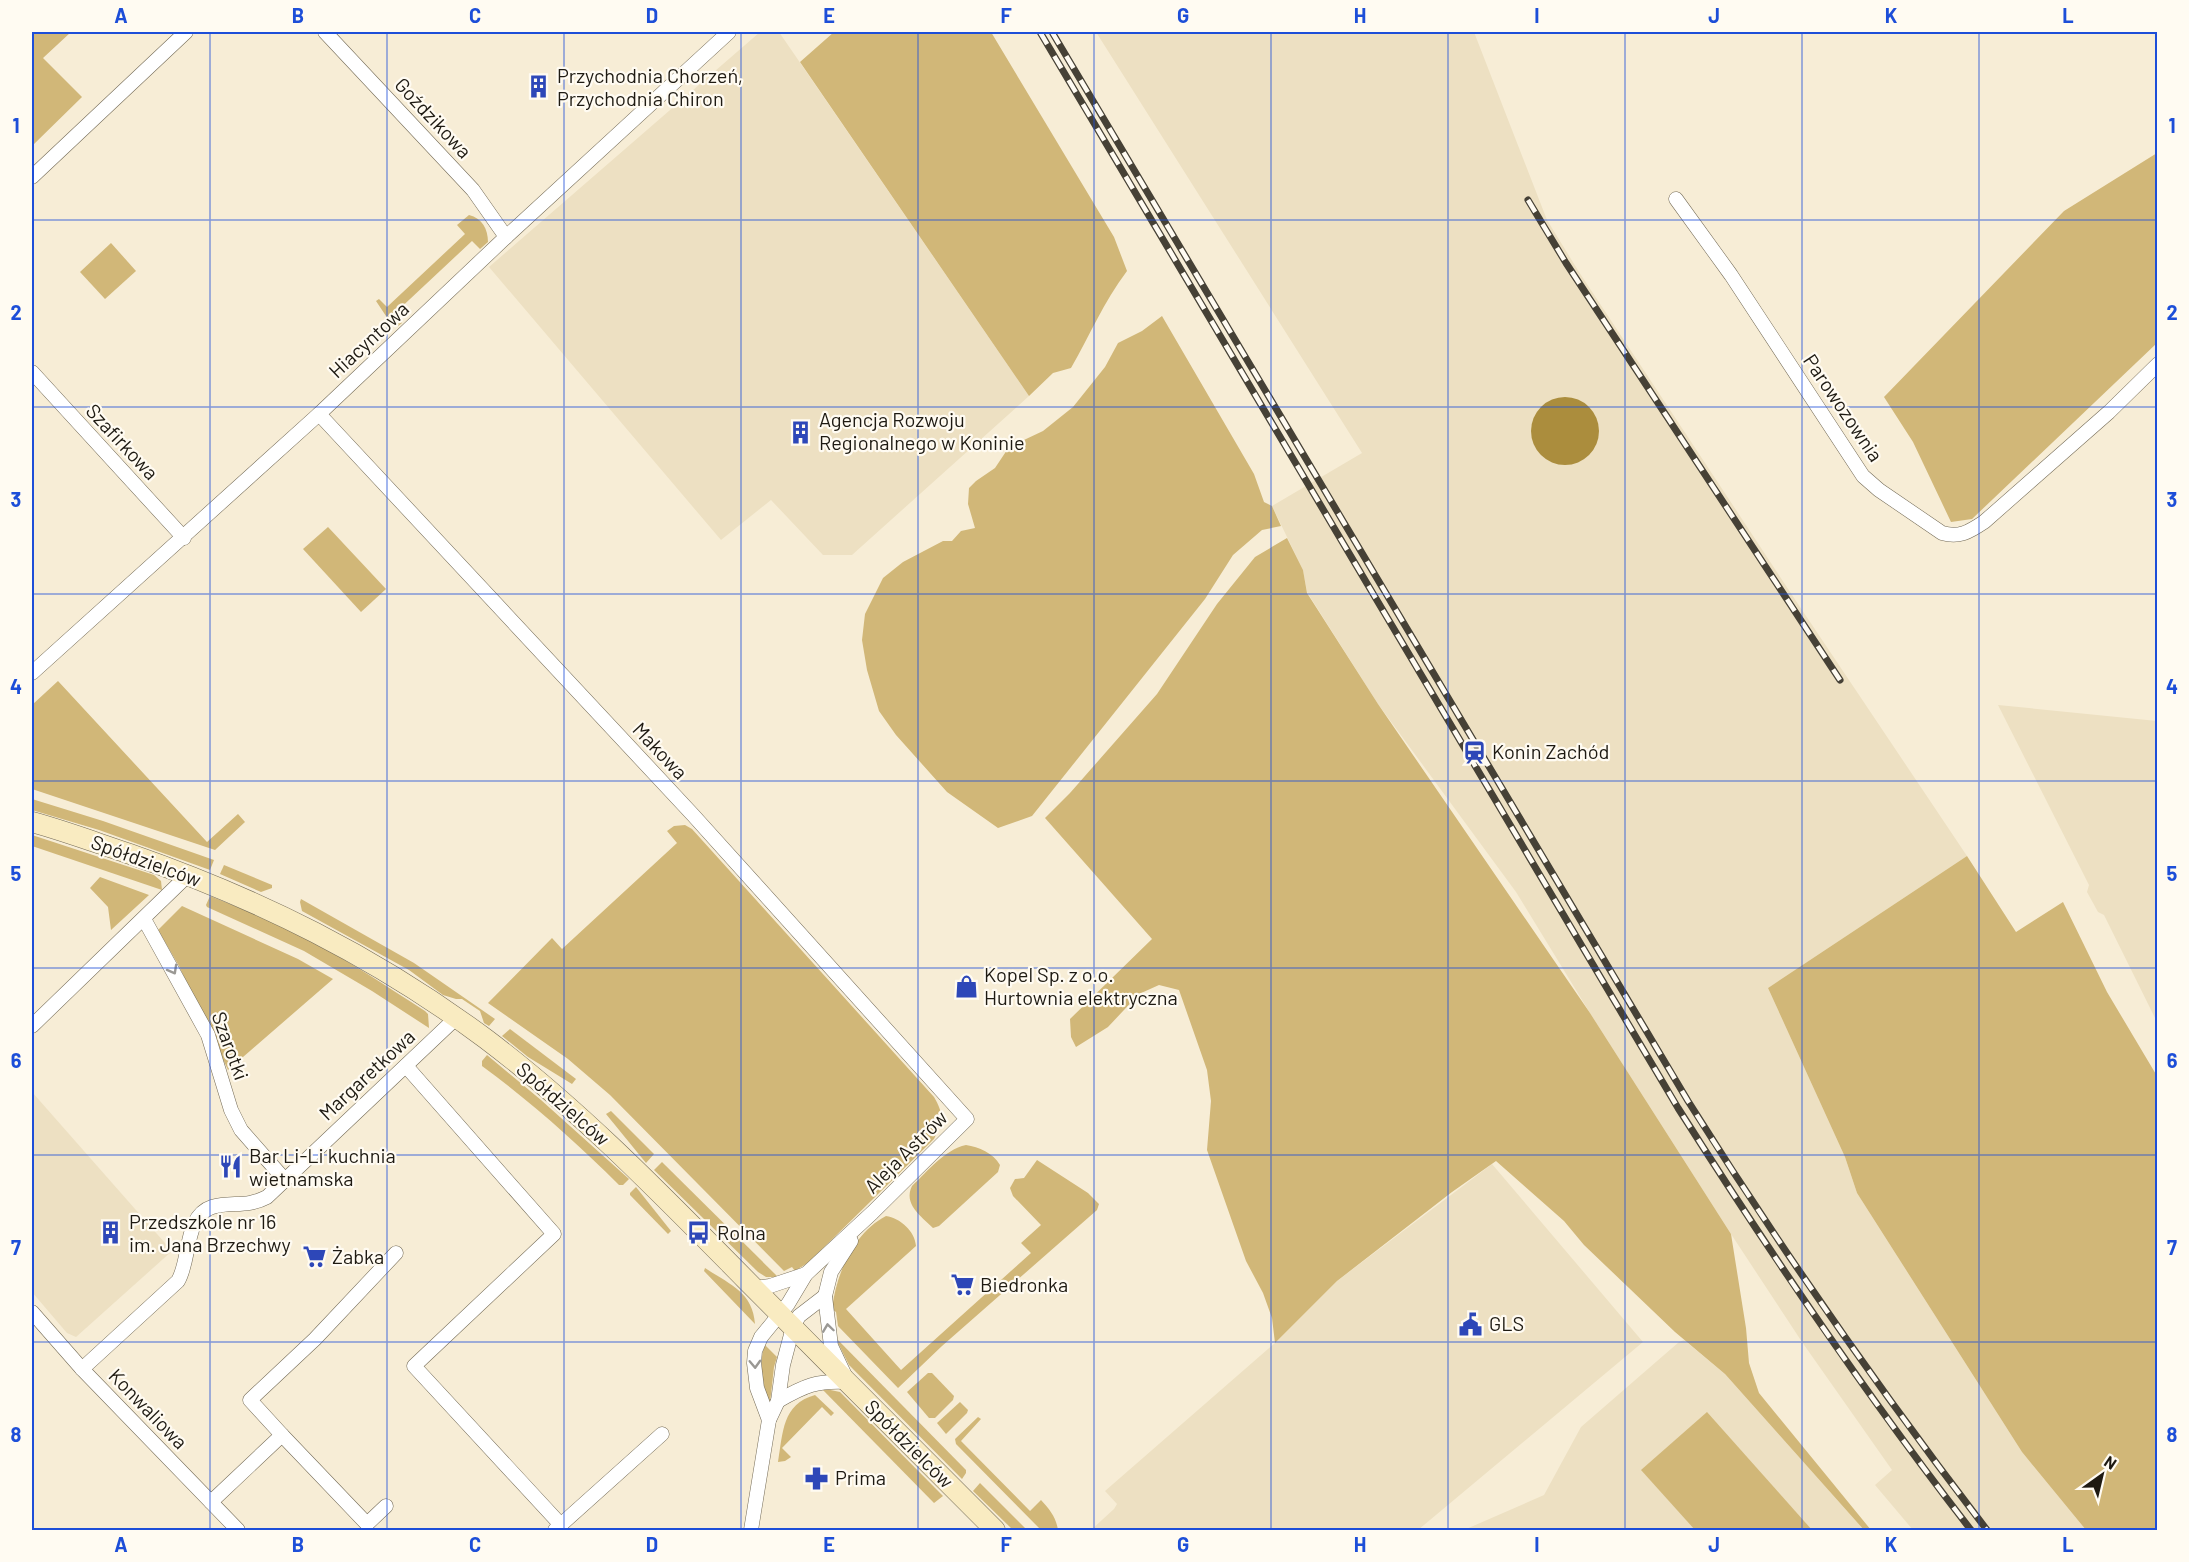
<svg xmlns="http://www.w3.org/2000/svg" width="2189" height="1562" viewBox="0 0 2189 1562" font-family="Barlow,sans-serif">
<style>
.built{fill:#ede0c2}
.green{fill:#d1b778}
.water{fill:#ab8d3d}
.lines{fill:none;stroke-linecap:round;stroke-linejoin:round}
.street-casing{stroke:#746b57;stroke-width:15}
.secondary-casing{stroke:#746b57;stroke-width:21}
.street{stroke:#fff;stroke-width:14}
.secondary{stroke:#f9ebc1;stroke-width:20}
.rail-casing{stroke:#464136;stroke-width:7}
.rail{stroke:#fffbf2;stroke-width:4.5;stroke-dasharray:14;stroke-linecap:butt}
.oneway{stroke:#9a9894}
.grid{fill:none;stroke:#1d4ed8;stroke-width:1.5;stroke-opacity:0.55}
.labels{text-anchor:middle;stroke-width:4.5;stroke-linejoin:round;paint-order:stroke}
.poi-label{font-size:20px;fill:#1e1a12;stroke:#fffbf2;text-anchor:start}
.street-label{font-size:20px;fill:#1e1a12;stroke:#fffbf2}
.neatline{fill:none;stroke:#1d4ed8;stroke-width:2}
.grid-label{font-size:20px;text-anchor:middle;font-weight:bold;fill:#1d4ed8}
</style>
<rect width="100%" height="100%" fill="#f7edd6"/>
<!-- built -->
<g class="built">
<path d="M 760,32 L 779,32 L 1029,396 L 852,555 L 823,555 L 771,500 L 721,540 L 489,267 Z"/>
<path d="M 1096,32 L 1474,32 L 1547,220 L 1579,272 L 1800,607 L 1967,856 L 1768,988 L 1845,1157 L 1857,1193 L 2022,1452 L 2086,1530 L 1913,1530 L 1875,1485 L 1892,1470 L 1802,1342 L 1731,1234 L 1590,1013 L 1516,892 L 1378,704 L 1307,592 L 1303,570 L 1272,506 L 1362,453 Z"/>
<path d="M 1998,705 L 2157,721 L 2157,1022 L 2104,915 L 2098,912 L 2087,892 L 2089,885 Z"/>
<path d="M 32,1092 L 172,1251 L 76,1337 L 67,1333 L 32,1292 Z"/>
<path d="M 1492,1164 L 1643,1342 L 1418,1530 L 1091,1530 L 1114,1509 L 1117,1504 L 1105,1491 L 1275,1343 L 1337,1281 Z"/>
<path d="M 1684,1340 L 1725,1374 L 1864,1530 L 1464,1530 L 1544,1495 L 1581,1427 L 1679,1342 Z"/>
</g>
<!-- green -->
<g class="green">
<path d="M 32,32 L 71,32 L 43,58 L 82,97 L 32,146 Z"/>
<path d="M 834,32 L 991,32 L 1114,237 L 1127,271 C 1103,303 1090,335 1071,368 L 1053,373 L 1029,396 L 800,62 Z"/>
<path d="M 2157,153 L 2157,343 L 1972,519 L 1951,522 L 1913,442 L 1884,397 L 2064,211 Z"/>
<path d="M 469,215 C 482,218 488,229 488,242 L 480,249 L 472,241 L 394,314 L 402,323 L 398,326 L 388,319 L 376,301 L 379,299 L 387,307 L 465,234 L 457,225 Z"/>
<path d="M 111,243 L 136,271 L 105,299 L 80,272 Z"/>
<path d="M 1162,316 L 1254,474 L 1264,502 L 1272,506 L 1281,526 L 1262,530 L 1233,555 L 1205,599 L 1032,816 L 998,828 L 947,792 L 896,735 L 879,711 L 867,670 L 862,640 L 865,614 L 883,578 L 903,562 L 943,541 L 952,541 L 961,531 L 975,528 L 968,504 L 969,488 L 976,481 L 995,468 L 1009,447 L 1043,431 L 1073,407 L 1105,367 L 1118,343 L 1142,331 Z"/>
<path d="M 328,527 L 386,589 L 361,612 L 303,549 Z"/>
<path d="M 1287,538 L 1303,570 L 1307,593 L 1378,704 L 1590,1013 L 1731,1234 L 1746,1328 L 1749,1363 L 1759,1393 L 1871,1530 L 1864,1530 L 1725,1374 L 1675,1332 L 1584,1245 L 1564,1221 L 1496,1161 L 1452,1192 L 1337,1281 L 1275,1343 L 1272,1318 L 1263,1293 L 1246,1261 L 1207,1150 L 1211,1101 L 1207,1070 L 1179,990 L 1159,985 L 1139,994 L 1108,1027 L 1076,1047 L 1071,1037 L 1070,1019 L 1152,939 L 1045,818 L 1070,793 L 1157,694 L 1217,604 L 1255,557 Z"/>
<path d="M 58,681 L 207,842 L 238,814 L 245,822 L 215,850 L 32,789 L 32,705 Z"/>
<path d="M 32,799 L 103,821 L 214,860 L 210,870 L 99,830 L 32,810 Z"/>
<path d="M 685,825 L 692,829 L 934,1097 C 944,1114 943,1121 934,1139 L 809,1262 L 795,1271 L 792,1267 L 784,1271 L 610,1095 L 568,1059 L 488,1003 L 552,938 L 562,949 L 677,843 L 667,831 L 674,826 Z"/>
<path d="M 32,835 L 154,875 L 161,881 L 162,890 L 32,846 Z"/>
<path d="M 1967,856 L 2016,932 L 2063,902 L 2107,992 L 2157,1076 L 2157,1530 L 2086,1530 L 2022,1452 L 1857,1193 L 1845,1157 L 1768,988 Z"/>
<path d="M 224,865 L 272,885 L 272,888 L 261,892 L 220,874 Z"/>
<path d="M 100,877 L 149,895 L 111,930 L 108,907 L 90,888 Z"/>
<path d="M 210,896 C 243,909 275,923 307,939 C 348,960 386,986 425,1011 L 428,1014 L 429,1028 L 372,991 L 304,951 L 207,907 L 206,905 Z"/>
<path d="M 301,899 L 414,963 L 495,1019 L 489,1026 L 484,1023 L 480,1011 L 462,999 L 456,999 L 443,995 L 409,970 L 302,911 L 300,902 Z"/>
<path d="M 182,906 L 298,959 L 333,979 L 228,1070 L 179,966 L 158,930 Z"/>
<path d="M 510,1029 L 576,1079 L 572,1084 L 528,1057 L 502,1036 Z"/>
<path d="M 487,1055 L 541,1100 L 629,1179 L 623,1185 L 619,1185 C 576,1142 531,1102 482,1066 L 482,1061 Z"/>
<path d="M 611,1111 L 654,1154 L 646,1163 L 606,1114 Z"/>
<path d="M 966,1145 C 979,1147 993,1153 1000,1165 L 998,1172 L 939,1226 L 933,1228 C 921,1216 903,1204 912,1186 C 928,1171 944,1150 966,1145 Z"/>
<path d="M 1037,1160 L 1088,1193 L 1099,1204 L 1097,1210 L 942,1346 L 898,1388 L 838,1326 L 836,1312 L 832,1309 C 836,1275 853,1233 886,1216 C 900,1218 915,1231 916,1246 L 846,1309 L 901,1370 L 1031,1253 L 1021,1243 L 1041,1225 L 1013,1196 L 1010,1188 L 1015,1179 L 1024,1178 Z"/>
<path d="M 662,1162 L 778,1277 L 766,1277 L 758,1272 L 654,1170 Z"/>
<path d="M 636,1187 L 671,1231 L 668,1234 L 630,1195 L 630,1193 Z"/>
<path d="M 705,1268 C 729,1284 753,1292 755,1324 L 704,1271 Z"/>
<path d="M 835,1337 L 966,1470 L 966,1473 L 962,1479 L 849,1365 Z"/>
<path d="M 765,1345 L 777,1357 L 774,1367 L 770,1403 L 767,1399 C 763,1380 758,1364 765,1345 Z"/>
<path d="M 928,1373 L 932,1373 L 954,1396 L 953,1400 L 935,1418 L 929,1418 L 907,1392 Z"/>
<path d="M 821,1388 L 840,1392 L 943,1496 L 934,1503 Z"/>
<path d="M 815,1395 L 834,1413 L 831,1416 L 822,1407 L 782,1448 L 791,1457 L 785,1461 L 778,1462 C 783,1433 782,1404 815,1395 Z"/>
<path d="M 960,1402 L 968,1410 L 967,1413 L 946,1434 L 937,1423 Z"/>
<path d="M 1707,1412 L 1812,1530 L 1695,1530 L 1641,1470 Z"/>
<path d="M 978,1417 L 981,1419 L 961,1441 L 1030,1511 L 1041,1500 C 1050,1510 1056,1517 1058,1530 L 1041,1530 L 956,1444 L 955,1439 Z"/>
<path d="M 980,1483 L 1027,1530 L 1013,1530 L 973,1491 Z"/>
</g>
<!-- water -->
<circle class="water" cx="1565" cy="431" r="34"/>
<g class="lines">
<defs>
<g id="street">
<path d="M 325,32 L 473,190 L 506,237"/>
<path d="M 32,177 L 186,32"/>
<path d="M 1676,199 L 1731,275 L 1863,476 L 1879,490 L 1942,533 C 1959,538 1969,532 1984,522 L 2109,412 L 2158,364"/>
<path d="M 32,372 L 184,538"/>
<path d="M 319,414 L 693,815 L 967,1119 L 872,1213 L 806,1274 L 788,1304 L 761,1337 L 755,1351 L 754,1363 L 757,1388 L 769,1420"/>
<path d="M 32,673 L 319,414 L 506,237 L 729,32"/>
<path d="M 144,919 L 208,1035 L 231,1110 L 241,1130 L 285,1180"/>
<path d="M 32,1026 L 189,874"/>
<path d="M 406,1066 L 554,1234 L 414,1366 L 561,1525"/>
<path d="M 754,1288 L 770,1286 L 806,1274"/>
<path d="M 32,1312 L 82,1369 L 238,1530"/>
<path d="M 82,1369 L 178,1281 C 191,1259 184,1216 212,1207 C 232,1201 246,1208 267,1197 L 456,1018"/>
<path d="M 778,1401 C 804,1386 817,1380 848,1382 L 831,1346 L 825,1296 L 831,1272 L 851,1241"/>
<path d="M 282,1435 L 367,1524 L 386,1506"/>
<path d="M 211,1502 L 282,1435 L 250,1400 L 315,1339 L 396,1253"/>
<path d="M 555,1530 L 662,1434"/>
<path d="M 751,1530 L 769,1420 L 778,1401 L 783,1365 L 793,1327 L 799,1316 L 825,1296"/>
</g>
<path id="secondary" d="M 32,822 C 65,831 97,843 130,854 C 259,899 376,957 486,1039 C 580,1110 662,1195 745,1279 C 828,1363 912,1447 995,1530"/>
</defs>
<!-- street casing -->
<use href="#street" class="street-casing"/>
<!-- secondary casing -->
<use href="#secondary" class="secondary-casing"/>
<!-- street -->
<use href="#street" class="street"/>
<!-- secondary -->
<use href="#secondary" class="secondary"/>
<defs>
<g id="rail">
<path d="M 1040,32 L 1678,1108 C 1770,1253 1866,1395 1971,1530"/>
<path d="M 1052,32 L 1688,1101 C 1781,1249 1881,1392 1987,1530"/>
<path d="M 1528,200 L 1566,263 L 1840,680"/>
</g>
</defs>
<!-- rail casing -->
<use href="#rail" class="rail-casing"/>
<!-- rail -->
<use href="#rail" class="rail"/>
</g>
<!-- one-way arrows -->
<defs><path id="oneway-chevron" d="M-2-3.5L2.5 0L-2 3.5" fill="none" stroke-width="1.6" stroke-linecap="round" stroke-linejoin="round" transform="scale(1.5)"/></defs>
<g class="oneway">
<use href="#oneway-chevron" transform="translate(173 970) rotate(61)"/>
<use href="#oneway-chevron" transform="translate(828 1328) rotate(-98)"/>
<use href="#oneway-chevron" transform="translate(755 1364) rotate(88)"/>
</g>
<!-- grid -->
<path class="grid" d="M 210,32 L 210,1530M 387,32 L 387,1530M 564,32 L 564,1530M 741,32 L 741,1530M 918,32 L 918,1530M 1094,32 L 1094,1530M 1271,32 L 1271,1530M 1448,32 L 1448,1530M 1625,32 L 1625,1530M 1802,32 L 1802,1530M 1979,32 L 1979,1530M 32,220 L 2158,220M 32,407 L 2158,407M 32,594 L 2158,594M 32,781 L 2158,781M 32,968 L 2158,968M 32,1155 L 2158,1155M 32,1342 L 2158,1342"/>
<!-- icons -->
<defs>
<symbol id="building-bare" viewBox="-9 -9 18 18"><path d="M-4-6H4V6H1V3H-1V6H-4ZM-2.5-4.3h1.7v1.8h-1.7ZM.8-4.3h1.7v1.8H.8ZM-2.5-1h1.7V.8h-1.7ZM.8-1h1.7V.8H.8Z" fill="#2d47b8" stroke="#fffbf2" stroke-width="2.5" paint-order="stroke"/></symbol>
<symbol id="station-bare" viewBox="-9 -9 18 18"><path d="M-3-6H3Q5-6 5-4V2Q5 4 3 4L4.5 6H3L1.5 4h-3L-3 6H-4.5L-3 4Q-5 4-5 2V-4Q-5-6-3-6ZM-3.5-4v3h7v-3ZM-3.5 1v1.5H-2V1ZM2 1v1.5H3.5V1Z" fill="#2d47b8" stroke="#fffbf2" stroke-width="2.5" paint-order="stroke"/></symbol>
<symbol id="shop-bare" viewBox="-9 -9 18 18"><path d="M-5-2.5h2.3a2.7 3.5 0 0 1 5.4 0H5L5.5 6h-11ZM-1.5-2.5h3a1.5 2.3 0 0 0-3 0Z" fill="#2d47b8" stroke="#fffbf2" stroke-width="2.5" paint-order="stroke"/></symbol>
<symbol id="restaurant-bare" viewBox="-9 -9 18 18"><path d="M-5-6h1v4h1v-4h1v4h1v-4h1v5L-1.5 .5V6h-2V.5L-5-1ZM5-6V6H3V1.5H1.5Q1.5-4 5-6Z" fill="#2d47b8" stroke="#fffbf2" stroke-width="2.5" paint-order="stroke"/></symbol>
<symbol id="bus-bare" viewBox="-9 -9 18 18"><path d="M-5-6H5V4H4V6H2V4H-2V6H-4V4H-5ZM-3.5-4V0h7V-4ZM-3.5 1.2v1.5H-2V1.2ZM2 1.2v1.5H3.5V1.2Z" fill="#2d47b8" stroke="#fffbf2" stroke-width="2.5" paint-order="stroke"/></symbol>
<symbol id="supermarket-bare" viewBox="-9 -9 18 18"><path d="M-6-5.5h2.5l.6 2H6L4.5 2H-2.5L-4.4-4H-6ZM-1.5 3.2a1.3 1.3 0 1 0 .1 0ZM3 3.2a1.3 1.3 0 1 0 .1 0Z" fill="#2d47b8" stroke="#fffbf2" stroke-width="2.5" paint-order="stroke"/></symbol>
<symbol id="civic-bare" viewBox="-9 -9 18 18"><path d="M-.6-6.5H3V-4.5H.6V-3L4-1V1h2V6H-6V1h2V-1L-.6-3ZM-1.2 2.5V6h2.4V2.5Z" fill="#2d47b8" stroke="#fffbf2" stroke-width="2.5" paint-order="stroke"/></symbol>
<symbol id="pharmacy-bare" viewBox="-9 -9 18 18"><path d="M-2-6h4v4h4v4h-4v4h-4v-4h-4v-4h4Z" fill="#2d47b8" stroke="#fffbf2" stroke-width="2.5" paint-order="stroke"/></symbol>
</defs>
<g fill-rule="evenodd">
<use href="#building-bare" x="522" y="70" width="33" height="33"/>
<use href="#building-bare" x="784" y="416" width="33" height="33"/>
<use href="#station-bare" x="1458" y="736" width="33" height="33"/>
<use href="#shop-bare" x="950" y="970" width="33" height="33"/>
<use href="#restaurant-bare" x="214" y="1150" width="33" height="33"/>
<use href="#building-bare" x="94" y="1216" width="33" height="33"/>
<use href="#bus-bare" x="682" y="1216" width="33" height="33"/>
<use href="#supermarket-bare" x="298" y="1240" width="33" height="33"/>
<use href="#supermarket-bare" x="946" y="1268" width="33" height="33"/>
<use href="#civic-bare" x="1454" y="1308" width="33" height="33"/>
<use href="#pharmacy-bare" x="800" y="1462" width="33" height="33"/>
</g>
<g class="labels">
<!-- poi labels -->
<g class="poi-label">
<text x="557" y="83">Przychodnia Chorzeń,<tspan x="557" dy="23">Przychodnia Chiron</tspan></text>
<text x="819" y="427">Agencja Rozwoju<tspan x="819" dy="23">Regionalnego w Koninie</tspan></text>
<text x="1492" y="759">Konin Zachód</text>
<text x="984" y="982">Kopel Sp. z o.o.<tspan x="984" dy="23">Hurtownia elektryczna</tspan></text>
<text x="249" y="1163">Bar Li-Li kuchnia<tspan x="249" dy="23">wietnamska</tspan></text>
<text x="129" y="1229">Przedszkole nr 16<tspan x="129" dy="23">im. Jana Brzechwy</tspan></text>
<text x="717" y="1240">Rolna</text>
<text x="332" y="1264">Żabka</text>
<text x="980" y="1292">Biedronka</text>
<text x="1489" y="1331">GLS</text>
<text x="835" y="1485">Prima</text>
</g>
<!-- street labels -->
<g class="street-label">
<text transform="translate(433 118) rotate(47)" y="7">Goździkowa</text>
<text transform="translate(369 340) rotate(-43)" y="7">Hiacyntowa</text>
<text transform="translate(1843 408) rotate(56)" y="7">Parowozownia</text>
<text transform="translate(122 442) rotate(47)" y="7">Szafirkowa</text>
<text transform="translate(660 751) rotate(47)" y="7">Makowa</text>
<text transform="translate(146 861) rotate(20)" y="7">Spółdzielców</text>
<text transform="translate(230 1046) rotate(70)" y="7">Szarotki</text>
<text transform="translate(367 1075) rotate(-43)" y="7">Margaretkowa</text>
<text transform="translate(563 1104) rotate(41)" y="7">Spółdzielców</text>
<text transform="translate(906 1152) rotate(-45)" y="7">Aleja Astrów</text>
<text transform="translate(148 1409) rotate(46)" y="7">Konwaliowa</text>
<text transform="translate(909 1444) rotate(45)" y="7">Spółdzielców</text>
</g>
</g>
<!-- border -->
<rect width="2189" height="1562" fill="none" stroke="#fffbf2" stroke-width="66"/>
<!-- north arrow -->
<g transform="translate(2102 1475) rotate(34)" stroke="#fffbf2" stroke-width="4.5" paint-order="stroke">
<path d="M0-4.5L10 22L0 15L-10 22Z" fill="#1e1a12"/>
<text y="-9" font-size="16" font-weight="bold" text-anchor="middle" fill="#1e1a12">N</text>
</g>
<rect x="33" y="33" width="2123" height="1496" class="neatline"/>
<g class="grid-label">
<text x="121" y="23">A</text>
<text x="298" y="23">B</text>
<text x="475" y="23">C</text>
<text x="652" y="23">D</text>
<text x="829" y="23">E</text>
<text x="1006" y="23">F</text>
<text x="1183" y="23">G</text>
<text x="1360" y="23">H</text>
<text x="1537" y="23">I</text>
<text x="1714" y="23">J</text>
<text x="1891" y="23">K</text>
<text x="2068" y="23">L</text>
<text x="16" y="133">1</text>
<text x="2172" y="133">1</text>
<text x="16" y="320">2</text>
<text x="2172" y="320">2</text>
<text x="16" y="507">3</text>
<text x="2172" y="507">3</text>
<text x="16" y="694">4</text>
<text x="2172" y="694">4</text>
<text x="16" y="881">5</text>
<text x="2172" y="881">5</text>
<text x="16" y="1068">6</text>
<text x="2172" y="1068">6</text>
<text x="16" y="1255">7</text>
<text x="2172" y="1255">7</text>
<text x="16" y="1442">8</text>
<text x="2172" y="1442">8</text>
<text x="121" y="1552">A</text>
<text x="298" y="1552">B</text>
<text x="475" y="1552">C</text>
<text x="652" y="1552">D</text>
<text x="829" y="1552">E</text>
<text x="1006" y="1552">F</text>
<text x="1183" y="1552">G</text>
<text x="1360" y="1552">H</text>
<text x="1537" y="1552">I</text>
<text x="1714" y="1552">J</text>
<text x="1891" y="1552">K</text>
<text x="2068" y="1552">L</text>
</g>
</svg>
